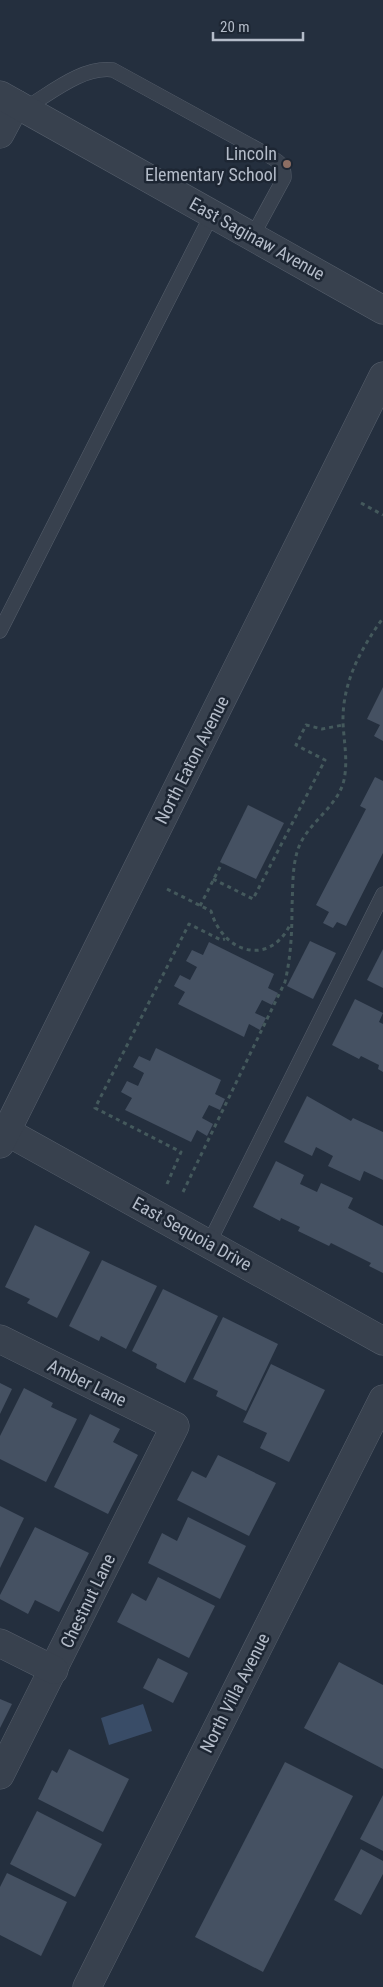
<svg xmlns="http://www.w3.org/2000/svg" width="383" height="1987" viewBox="0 0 383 1987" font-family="'Roboto Condensed',sans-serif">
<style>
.water{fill:#394c67}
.building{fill:#455162}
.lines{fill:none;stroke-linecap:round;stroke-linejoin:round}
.service-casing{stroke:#565f6c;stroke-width:15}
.minor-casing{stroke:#565f6c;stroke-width:29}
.tertiary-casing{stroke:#565f6c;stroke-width:29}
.path{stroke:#44595c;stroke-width:3;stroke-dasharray:4 4;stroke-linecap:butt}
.service{stroke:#38414e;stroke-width:14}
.minor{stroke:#38414e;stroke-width:28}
.tertiary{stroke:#38414e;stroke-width:28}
.education-dot{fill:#8d6e63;stroke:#1d2633;stroke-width:2}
.labels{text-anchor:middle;stroke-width:5;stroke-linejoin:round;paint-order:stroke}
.poi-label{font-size:18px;fill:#b4bcc9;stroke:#1d2633;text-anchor:end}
.street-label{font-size:18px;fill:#b4bcc9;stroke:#1d2633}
</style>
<rect width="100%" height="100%" fill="#242f3e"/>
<!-- water -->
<path class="water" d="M 143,1704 L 152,1731 L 109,1745 L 101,1718 Z"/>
<!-- building -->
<g class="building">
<path d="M 383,687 L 383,741 L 374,736 L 380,725 L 367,719 Z"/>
<path d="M 375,777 L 383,781 L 383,853 L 346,926 L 337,922 L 333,928 L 323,923 L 329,912 L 316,905 L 366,809 L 360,806 Z"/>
<path d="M 248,805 L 284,823 L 256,879 L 220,862 Z"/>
<path d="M 310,941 L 336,953 L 313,999 L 287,986 Z"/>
<path d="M 209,942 L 274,974 L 268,988 L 278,993 L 272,1005 L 262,1000 L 255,1013 L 266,1018 L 260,1030 L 249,1024 L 244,1037 L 178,1004 L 185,992 L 174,986 L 180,975 L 190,980 L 197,967 L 186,961 L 192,950 L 203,955 Z"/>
<path d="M 383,949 L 383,988 L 367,980 Z"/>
<path d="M 355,999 L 383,1013 L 379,1022 L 383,1024 L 383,1072 L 378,1069 L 379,1065 L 361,1056 L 359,1059 L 332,1045 Z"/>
<path d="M 156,1048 L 221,1080 L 215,1094 L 225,1099 L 220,1110 L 209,1105 L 202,1118 L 213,1124 L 207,1136 L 197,1130 L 191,1142 L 125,1110 L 132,1098 L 121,1092 L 127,1081 L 138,1086 L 144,1073 L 133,1067 L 139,1056 L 150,1061 Z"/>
<path d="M 307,1096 L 351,1121 L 353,1118 L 383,1132 L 383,1180 L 364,1171 L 360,1181 L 328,1166 L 333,1156 L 316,1147 L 312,1156 L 284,1142 Z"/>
<path d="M 276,1161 L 304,1175 L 300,1184 L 317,1192 L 321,1183 L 353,1198 L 348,1208 L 383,1226 L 383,1273 L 369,1266 L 371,1263 L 331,1243 L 329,1246 L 298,1231 L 300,1227 L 281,1218 L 280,1221 L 253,1207 Z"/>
<path d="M 35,1225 L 90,1252 L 57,1318 L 27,1303 L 30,1299 L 5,1287 Z"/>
<path d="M 102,1260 L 157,1286 L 126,1349 L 101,1336 L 99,1341 L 69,1326 Z"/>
<path d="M 163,1289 L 218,1316 L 185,1383 L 156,1368 L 157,1364 L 132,1351 Z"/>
<path d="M 223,1317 L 278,1344 L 246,1411 L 216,1396 L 218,1391 L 193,1379 Z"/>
<path d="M 271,1364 L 325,1390 L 289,1462 L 260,1448 L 267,1433 L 243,1422 Z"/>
<path d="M 0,1383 L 12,1389 L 0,1414 Z"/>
<path d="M 24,1388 L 53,1403 L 51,1407 L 77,1419 L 46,1482 L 0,1459 L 0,1436 Z"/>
<path d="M 90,1414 L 120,1429 L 113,1442 L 138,1455 L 108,1514 L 54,1487 Z"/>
<path d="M 218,1455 L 276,1483 L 249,1536 L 177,1500 L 192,1471 L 206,1478 Z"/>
<path d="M 0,1506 L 24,1518 L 0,1568 Z"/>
<path d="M 188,1517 L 246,1546 L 220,1599 L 148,1563 L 162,1533 L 177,1541 Z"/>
<path d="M 35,1527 L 89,1553 L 59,1612 L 35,1600 L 28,1614 L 0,1599 L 0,1595 Z"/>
<path d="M 158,1577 L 215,1606 L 189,1658 L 117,1622 L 132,1593 L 146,1601 Z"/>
<path d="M 158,1658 L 188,1673 L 173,1703 L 143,1688 Z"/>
<path d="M 339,1662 L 383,1685 L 383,1769 L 304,1728 Z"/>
<path d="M 0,1699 L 12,1704 L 0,1728 Z"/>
<path d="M 69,1749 L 129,1779 L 103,1832 L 38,1799 L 52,1770 L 57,1773 Z"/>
<path d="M 285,1762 L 353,1796 L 263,1972 L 195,1937 Z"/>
<path d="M 383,1795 L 383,1851 L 360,1839 Z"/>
<path d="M 37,1811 L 102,1844 L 75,1897 L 10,1864 Z"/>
<path d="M 361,1849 L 383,1861 L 383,1874 L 361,1915 L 334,1900 Z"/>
<path d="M 7,1873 L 67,1902 L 41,1956 L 0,1935 L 0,1887 Z"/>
</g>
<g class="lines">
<defs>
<g id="service">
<path d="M 24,109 C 50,94 82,66 113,70 L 266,154 C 277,161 285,163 284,178 L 252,237"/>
<path d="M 0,631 L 212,214"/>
<path d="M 209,1243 L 383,894"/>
</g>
<g id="minor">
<path d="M 0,134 L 16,104"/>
<path d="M 0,1128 L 383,1341"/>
<path d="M 0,1144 L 383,376"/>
<path d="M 0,1339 L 175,1426 L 0,1775"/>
<path d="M 0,1643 L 54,1670"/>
<path d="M 87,1987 L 383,1399"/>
</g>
<path id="tertiary" d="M 0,95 L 383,310"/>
</defs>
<!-- service casing -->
<use href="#service" class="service-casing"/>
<!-- minor casing -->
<use href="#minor" class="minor-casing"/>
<!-- tertiary casing -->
<use href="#tertiary" class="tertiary-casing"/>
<!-- path -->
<g class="path">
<path d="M 361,503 L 383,515"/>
<path d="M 213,879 L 253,899 L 325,760 L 296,745 L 306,725 L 322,729 L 343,725"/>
<path d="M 167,889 L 211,911 C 223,953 269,967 290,925"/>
<path d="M 200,906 L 222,863"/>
<path d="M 167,1184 L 181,1152 L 95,1108 L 189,924 L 221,940 L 225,939"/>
<path d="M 183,1192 L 285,982 C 291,956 292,932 292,906 C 293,887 292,867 298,849 C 307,823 338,807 344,780 C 348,761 344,742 343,723 C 342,683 360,650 383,618"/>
</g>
<!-- service -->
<use href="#service" class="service"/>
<!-- minor -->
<use href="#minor" class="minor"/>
<!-- tertiary -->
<use href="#tertiary" class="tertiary"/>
</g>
<!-- markers -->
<circle class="education-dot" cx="287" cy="164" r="5"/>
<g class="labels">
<!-- poi labels -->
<g class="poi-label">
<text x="277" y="160">Lincoln<tspan x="277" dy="21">Elementary School</tspan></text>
</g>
<!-- street labels -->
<g class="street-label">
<text transform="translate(257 239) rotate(29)" y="6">East Saginaw Avenue</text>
<text transform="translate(192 760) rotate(-63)" y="6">North Eaton Avenue</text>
<text transform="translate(192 1234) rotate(29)" y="6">East Sequoia Drive</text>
<text transform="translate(87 1383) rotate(26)" y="6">Amber Lane</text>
<text transform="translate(88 1601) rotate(-64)" y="6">Chestnut Lane</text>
<text transform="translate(235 1693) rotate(-63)" y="6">North Villa Avenue</text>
</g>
</g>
<!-- scale -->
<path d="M213 32v8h90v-8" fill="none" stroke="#b4bcc9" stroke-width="2.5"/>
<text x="220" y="32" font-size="15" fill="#b4bcc9" stroke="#1d2633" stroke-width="4" paint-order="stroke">20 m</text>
</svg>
